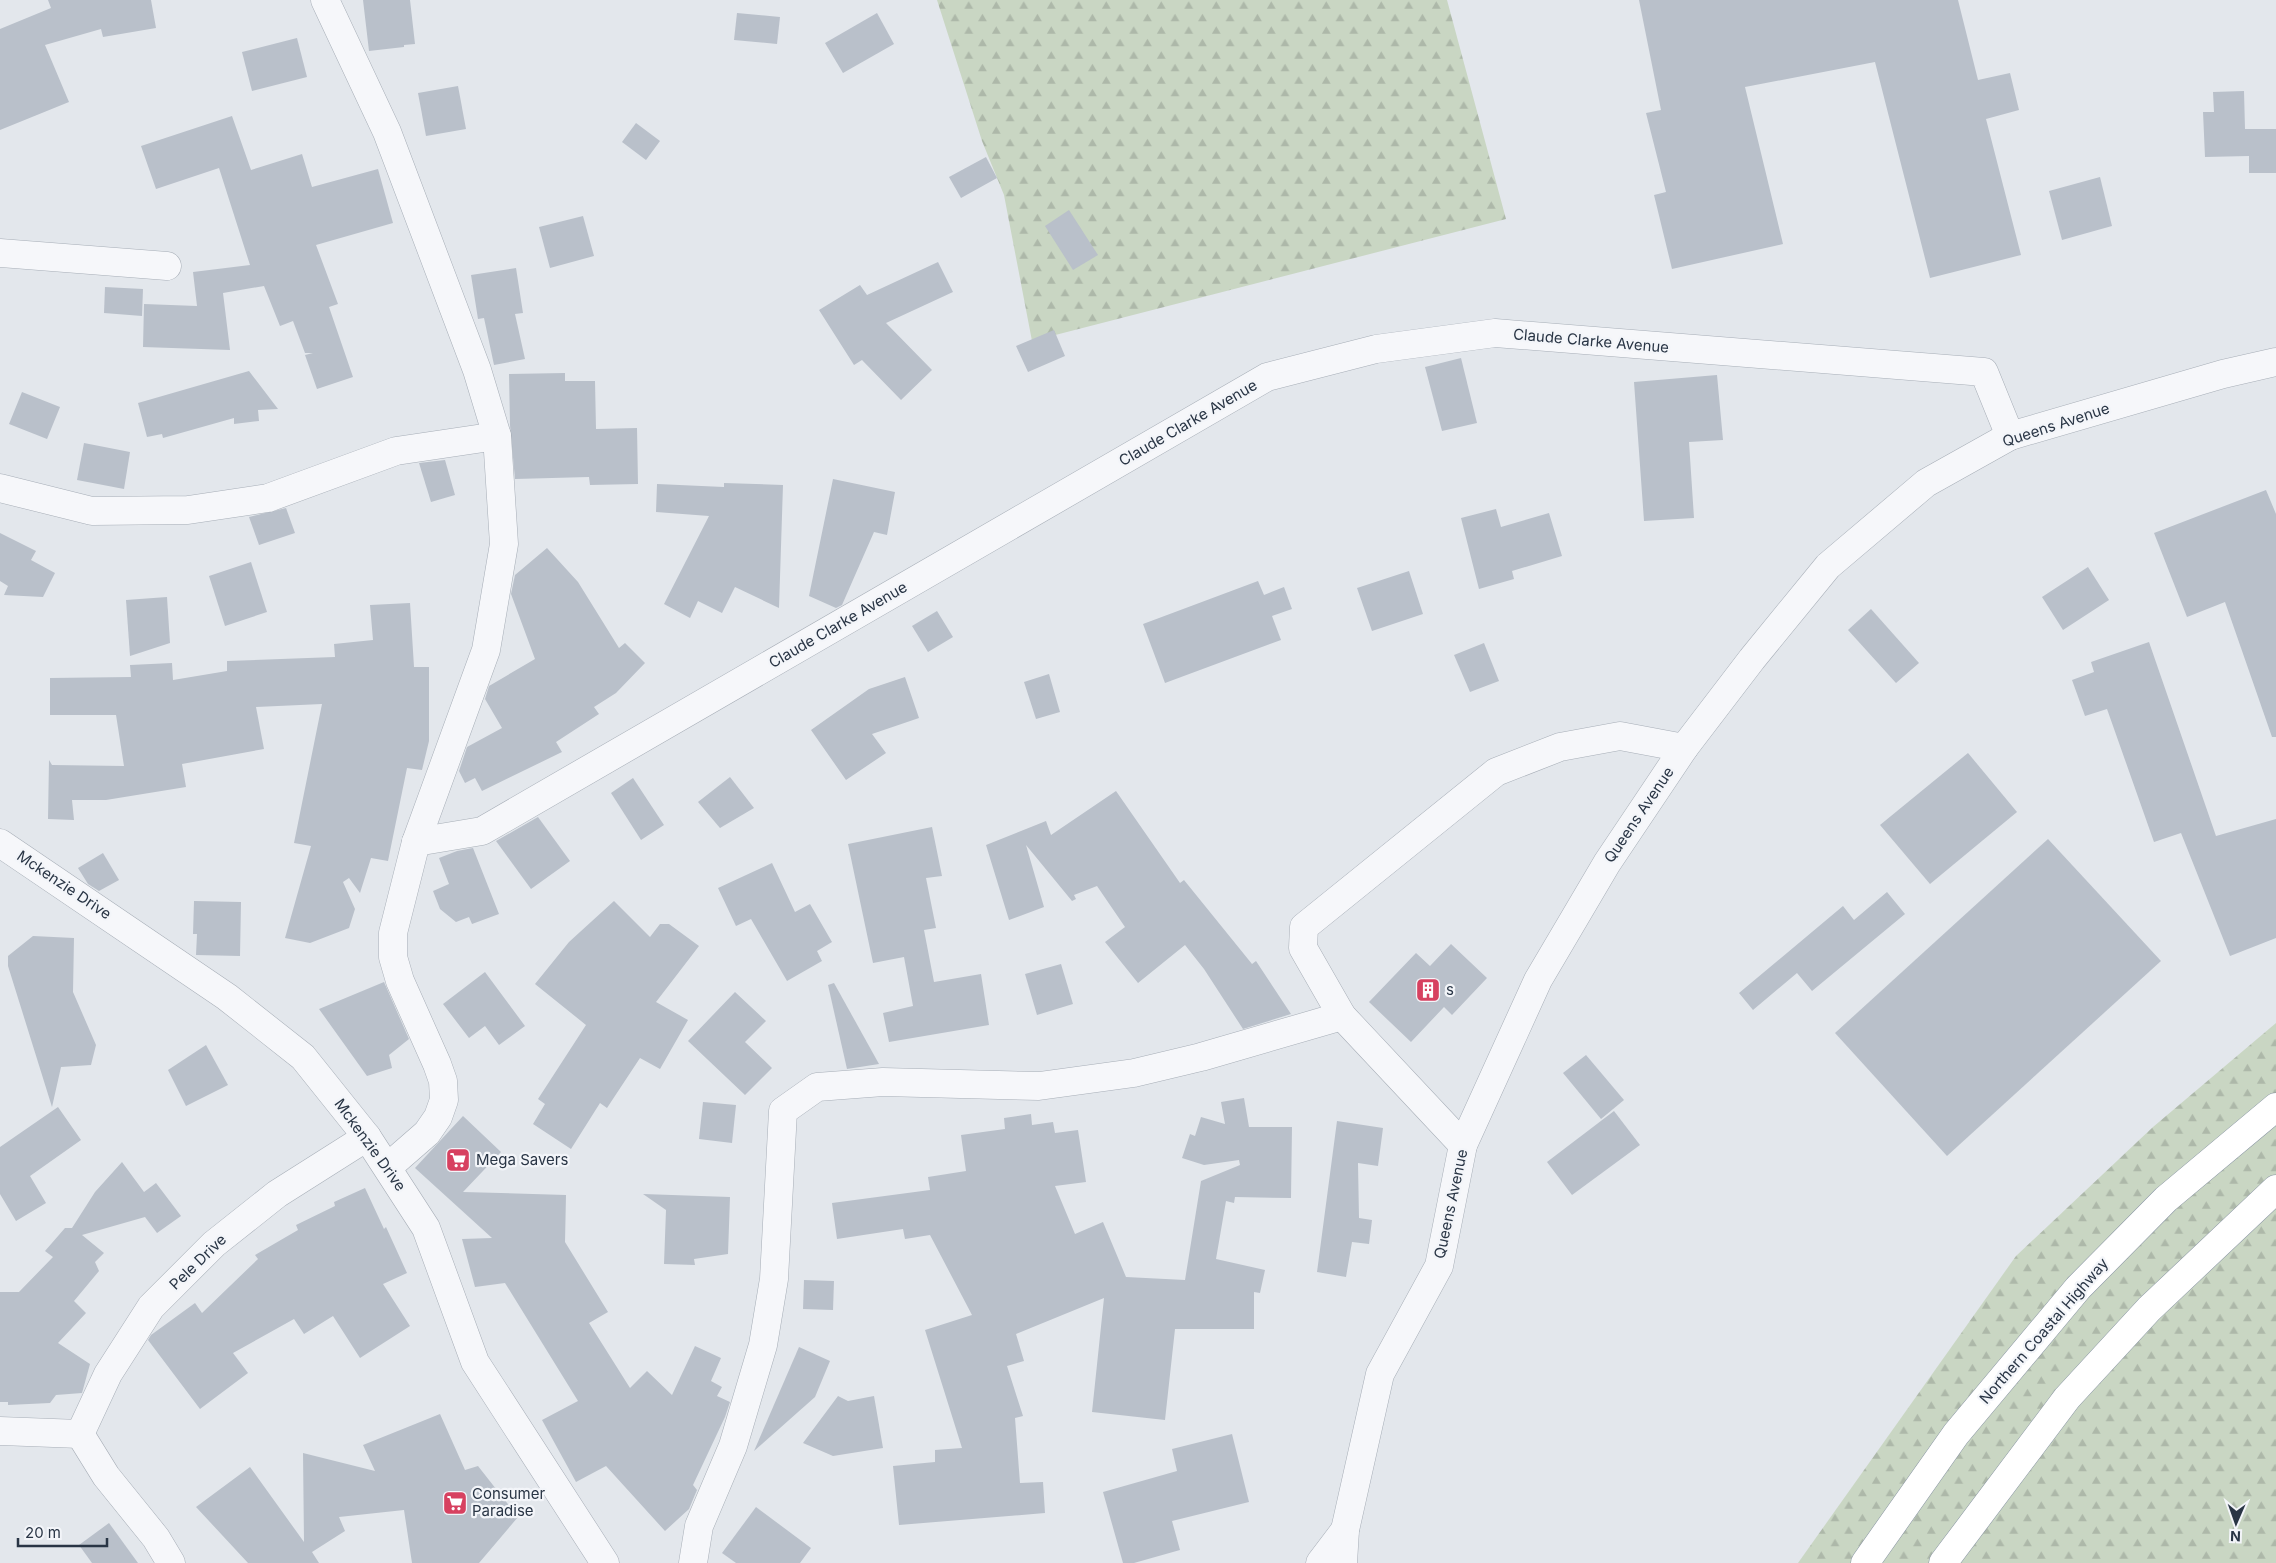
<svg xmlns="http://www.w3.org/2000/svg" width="2276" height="1563" viewBox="0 0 2276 1563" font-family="Inter,sans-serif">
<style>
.forest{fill:url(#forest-firs)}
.building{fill:#b9c0ca}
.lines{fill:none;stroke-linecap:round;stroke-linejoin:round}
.minor-casing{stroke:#a7aeb7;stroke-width:29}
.trunk-casing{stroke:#8995a3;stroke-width:29}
.minor{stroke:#f6f7fa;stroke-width:28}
.trunk{stroke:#fff;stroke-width:28}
.labels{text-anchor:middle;stroke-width:4.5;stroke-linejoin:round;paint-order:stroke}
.street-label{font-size:15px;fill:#293545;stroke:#f3f5f9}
.poi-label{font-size:15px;fill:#293545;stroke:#f3f5f9;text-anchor:start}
</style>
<defs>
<pattern id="forest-firs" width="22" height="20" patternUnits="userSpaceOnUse" patternTransform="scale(1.25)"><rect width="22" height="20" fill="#c9d6c3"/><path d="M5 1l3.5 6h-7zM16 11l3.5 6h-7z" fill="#adb8a9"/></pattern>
</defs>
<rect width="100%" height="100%" fill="#e3e7ec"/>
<!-- forest -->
<g class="forest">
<path d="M 937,0 L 1447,0 L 1506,219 L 1032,341 L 1004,195 L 982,141 Z"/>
<path d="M 2276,1023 L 2276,1563 L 1798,1563 L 2016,1256 L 2153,1127 Z"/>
</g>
<!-- building -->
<g class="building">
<path d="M 48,0 L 151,0 L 156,28 L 103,37 L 101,29 L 45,45 L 69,102 L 0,130 L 0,29 L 51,8 Z"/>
<path d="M 363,0 L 410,0 L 415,44 L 404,45 L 404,47 L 369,51 Z"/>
<path d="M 1639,0 L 1958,0 L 1978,80 L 2010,73 L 2019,110 L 1986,119 L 2021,255 L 1930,278 L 1875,62 L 1745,87 L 1783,244 L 1672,269 L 1654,195 L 1666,192 L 1646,113 L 1661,110 Z"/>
<path d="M 737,13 L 780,17 L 777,44 L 734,40 Z"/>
<path d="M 877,13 L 894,44 L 843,73 L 825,43 Z"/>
<path d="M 297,38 L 307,77 L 252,91 L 242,52 Z"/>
<path d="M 458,86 L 466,129 L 426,136 L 418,93 Z"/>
<path d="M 2244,91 L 2245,129 L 2276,129 L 2276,173 L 2249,173 L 2249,156 L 2205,157 L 2203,112 L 2214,112 L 2213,92 Z"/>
<path d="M 232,116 L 251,170 L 302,154 L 312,187 L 378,169 L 393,223 L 316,245 L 338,304 L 329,307 L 353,377 L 317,389 L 305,355 L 313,353 L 305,353 L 293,321 L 280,326 L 264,286 L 223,293 L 230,350 L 143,347 L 144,304 L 197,306 L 193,272 L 250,265 L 219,168 L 156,189 L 141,146 Z"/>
<path d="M 636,123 L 660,141 L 646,160 L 622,142 Z"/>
<path d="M 986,157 L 997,178 L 961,198 L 949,177 Z"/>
<path d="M 2100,177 L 2112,226 L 2062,240 L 2049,191 Z"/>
<path d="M 1069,210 L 1098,255 L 1073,270 L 1045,226 Z"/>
<path d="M 583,216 L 594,256 L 550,268 L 539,227 Z"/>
<path d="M 938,262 L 953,292 L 886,323 L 932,370 L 901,400 L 862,360 L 854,365 L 819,310 L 860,285 L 867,295 Z"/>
<path d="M 516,268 L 523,313 L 515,314 L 525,359 L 494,365 L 484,318 L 478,319 L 471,275 Z"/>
<path d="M 105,287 L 143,289 L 142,316 L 104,313 Z"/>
<path d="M 1054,330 L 1065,356 L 1028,372 L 1016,346 Z"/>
<path d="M 1461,358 L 1477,423 L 1442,431 L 1425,367 Z"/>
<path d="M 249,371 L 278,409 L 258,410 L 259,421 L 234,424 L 234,418 L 163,438 L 162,434 L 147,437 L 138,403 Z"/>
<path d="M 565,373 L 565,381 L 595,381 L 596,429 L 637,428 L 638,484 L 590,485 L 589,477 L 515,479 L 510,425 L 509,374 Z"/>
<path d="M 1717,375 L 1723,440 L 1689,442 L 1694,518 L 1644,521 L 1634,382 Z"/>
<path d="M 22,392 L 60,407 L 47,439 L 9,424 Z"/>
<path d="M 84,443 L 130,452 L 124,489 L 77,480 Z"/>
<path d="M 445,460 L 455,495 L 431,502 L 419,463 Z"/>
<path d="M 833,479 L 895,492 L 887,535 L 874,532 L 842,605 L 836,608 L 809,596 Z"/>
<path d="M 724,483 L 783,485 L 779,608 L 735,587 L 722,613 L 698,601 L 690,618 L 664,604 L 709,516 L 656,512 L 657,484 L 724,487 Z"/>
<path d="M 2266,490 L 2276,514 L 2276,737 L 2272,737 L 2225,602 L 2187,617 L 2154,533 Z"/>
<path d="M 286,508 L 295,533 L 259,545 L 249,517 Z"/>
<path d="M 1496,509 L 1501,527 L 1549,513 L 1562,556 L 1512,571 L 1514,579 L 1479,589 L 1461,518 Z"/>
<path d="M 0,533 L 36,551 L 31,560 L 55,573 L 43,597 L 4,595 L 8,586 L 0,581 Z"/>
<path d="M 547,548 L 578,582 L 619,648 L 625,643 L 645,663 L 616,693 L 594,707 L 599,714 L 556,742 L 562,752 L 482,791 L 475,778 L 465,783 L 459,771 L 467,747 L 502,728 L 485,699 L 489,686 L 535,659 L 511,594 L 515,575 Z"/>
<path d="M 251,562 L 267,612 L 225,626 L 209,576 Z"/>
<path d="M 2088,567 L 2109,600 L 2063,630 L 2042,597 Z"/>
<path d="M 1409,571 L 1423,614 L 1372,631 L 1357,588 Z"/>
<path d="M 1258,581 L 1264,595 L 1284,587 L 1292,609 L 1272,616 L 1281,640 L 1165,683 L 1143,624 Z"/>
<path d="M 167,597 L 170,643 L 130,656 L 126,600 Z"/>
<path d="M 410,603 L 414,667 L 429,667 L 429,741 L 422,770 L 407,768 L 388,861 L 371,858 L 360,893 L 349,878 L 343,882 L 355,909 L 349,928 L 310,943 L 285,938 L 311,846 L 294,843 L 322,704 L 256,707 L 264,749 L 182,764 L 186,787 L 106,800 L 72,800 L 74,820 L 48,819 L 49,760 L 52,765 L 124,766 L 116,715 L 50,715 L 50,678 L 131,677 L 130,665 L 172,663 L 173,680 L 227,671 L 227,661 L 335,657 L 334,644 L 373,640 L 370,605 Z"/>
<path d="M 1871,609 L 1919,663 L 1896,683 L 1848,630 Z"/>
<path d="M 937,611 L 953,637 L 928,652 L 912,626 Z"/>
<path d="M 2149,642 L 2216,836 L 2276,819 L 2276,938 L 2230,956 L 2181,833 L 2154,842 L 2107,709 L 2085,716 L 2072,680 L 2094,672 L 2091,662 Z"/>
<path d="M 1484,643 L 1499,681 L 1470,692 L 1454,655 Z"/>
<path d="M 1049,674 L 1060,712 L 1036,719 L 1024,682 Z"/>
<path d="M 905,677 L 919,718 L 872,734 L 886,753 L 846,780 L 811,730 L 869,689 Z"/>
<path d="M 1968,753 L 2017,812 L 1930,884 L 1880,825 Z"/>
<path d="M 730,777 L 754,808 L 720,828 L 698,802 Z"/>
<path d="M 633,778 L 664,825 L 641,840 L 611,793 Z"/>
<path d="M 1116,791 L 1180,883 L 1184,880 L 1252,964 L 1256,961 L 1291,1014 L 1243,1029 L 1204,969 L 1185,945 L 1138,983 L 1105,942 L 1125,927 L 1097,886 L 1074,895 L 1076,899 L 1072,901 L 1026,845 L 1044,907 L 1009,920 L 986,845 L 1046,821 L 1051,835 Z"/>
<path d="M 538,817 L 570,861 L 531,889 L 496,841 Z"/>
<path d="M 932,827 L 942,876 L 926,878 L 936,928 L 924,930 L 934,982 L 981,974 L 989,1025 L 889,1042 L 883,1013 L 913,1006 L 904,957 L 873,963 L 848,844 Z"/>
<path d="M 2048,839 L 2161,961 L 1947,1156 L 1835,1033 Z"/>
<path d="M 473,848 L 499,914 L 472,924 L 469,917 L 456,922 L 440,909 L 433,891 L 449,884 L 439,858 L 457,851 Z"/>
<path d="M 103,853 L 119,880 L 99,891 L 88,884 L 78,868 Z"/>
<path d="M 772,863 L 795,912 L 810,904 L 832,942 L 817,951 L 822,961 L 787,981 L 751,919 L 736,926 L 718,888 Z"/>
<path d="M 1887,892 L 1905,914 L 1812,991 L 1797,973 L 1753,1010 L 1739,993 L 1843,906 L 1854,920 Z"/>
<path d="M 194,901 L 241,902 L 240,956 L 196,955 L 197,934 L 193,934 Z"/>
<path d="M 614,901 L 650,937 L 660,924 L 669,924 L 699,946 L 656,1002 L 688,1020 L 660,1069 L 640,1058 L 607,1108 L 600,1103 L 571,1149 L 533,1124 L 545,1104 L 538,1099 L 586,1025 L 535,984 L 569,942 Z"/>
<path d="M 33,936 L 74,938 L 73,992 L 96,1045 L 91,1065 L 61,1067 L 52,1107 L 8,966 L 8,956 Z"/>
<path d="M 1451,944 L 1487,978 L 1452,1015 L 1444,1007 L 1411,1042 L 1369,1002 L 1416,953 L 1430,966 Z"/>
<path d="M 1061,964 L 1073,1004 L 1037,1015 L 1025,974 Z"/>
<path d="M 485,972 L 525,1026 L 499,1045 L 485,1026 L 469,1038 L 443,1004 Z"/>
<path d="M 384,982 L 409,1039 L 389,1055 L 392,1068 L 367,1076 L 319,1009 Z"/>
<path d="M 834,983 L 879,1064 L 847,1069 L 828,985 Z"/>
<path d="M 735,992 L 766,1021 L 745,1042 L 772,1068 L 745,1095 L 688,1041 Z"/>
<path d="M 206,1045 L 228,1085 L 186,1106 L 168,1070 Z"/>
<path d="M 1586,1055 L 1624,1100 L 1601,1119 L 1563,1073 Z"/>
<path d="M 1244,1098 L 1249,1127 L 1292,1127 L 1291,1198 L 1235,1197 L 1234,1203 L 1226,1201 L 1216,1259 L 1265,1270 L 1260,1293 L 1254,1292 L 1254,1329 L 1175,1329 L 1165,1420 L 1092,1412 L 1104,1298 L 1016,1334 L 1024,1361 L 1007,1366 L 1023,1416 L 1015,1418 L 1020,1483 L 1043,1482 L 1045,1513 L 899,1525 L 893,1466 L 935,1462 L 935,1450 L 962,1448 L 925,1330 L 972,1315 L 930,1235 L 905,1239 L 903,1229 L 837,1239 L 832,1203 L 930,1190 L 928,1177 L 966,1171 L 961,1135 L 1005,1129 L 1004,1118 L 1031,1114 L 1032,1125 L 1053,1122 L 1055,1133 L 1078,1130 L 1086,1182 L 1055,1186 L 1075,1234 L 1103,1222 L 1126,1277 L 1185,1280 L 1201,1181 L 1240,1165 L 1239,1160 L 1204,1165 L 1182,1158 L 1190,1134 L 1195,1136 L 1201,1117 L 1225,1124 L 1221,1102 Z"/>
<path d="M 703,1102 L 736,1105 L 732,1143 L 699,1139 Z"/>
<path d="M 58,1107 L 81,1140 L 30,1176 L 46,1203 L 16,1221 L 0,1194 L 0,1147 Z"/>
<path d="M 1614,1111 L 1640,1145 L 1572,1195 L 1547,1162 Z"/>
<path d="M 463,1116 L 501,1152 L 463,1192 L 566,1195 L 565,1242 L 608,1312 L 589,1323 L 630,1388 L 647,1371 L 672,1395 L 695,1346 L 721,1358 L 711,1381 L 722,1387 L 717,1396 L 730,1402 L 725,1417 L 693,1485 L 697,1490 L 689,1509 L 665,1531 L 606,1466 L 576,1482 L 542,1420 L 578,1401 L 505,1283 L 475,1287 L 462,1239 L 492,1238 L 415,1168 Z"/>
<path d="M 1337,1121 L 1383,1128 L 1378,1166 L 1358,1163 L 1359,1218 L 1372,1220 L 1369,1244 L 1352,1242 L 1346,1277 L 1317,1272 Z"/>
<path d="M 122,1162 L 144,1192 L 156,1183 L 181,1216 L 157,1233 L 145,1217 L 82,1235 L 104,1253 L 95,1262 L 99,1271 L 74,1301 L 86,1313 L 58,1343 L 90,1364 L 82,1393 L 56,1395 L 50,1403 L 8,1405 L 8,1402 L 0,1402 L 0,1292 L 19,1292 L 53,1257 L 45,1251 L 65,1228 L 72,1228 L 95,1192 Z"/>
<path d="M 365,1188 L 384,1229 L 386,1227 L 407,1273 L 383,1284 L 410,1326 L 360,1358 L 333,1316 L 304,1334 L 294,1319 L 233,1353 L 248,1373 L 200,1409 L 148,1340 L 151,1335 L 195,1303 L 202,1313 L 258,1259 L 255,1255 L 298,1230 L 296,1225 L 335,1206 L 334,1202 Z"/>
<path d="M 643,1194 L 730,1197 L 728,1254 L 694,1259 L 695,1265 L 664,1264 L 666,1210 Z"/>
<path d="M 804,1280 L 834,1281 L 833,1310 L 803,1309 Z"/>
<path d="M 799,1347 L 830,1361 L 815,1397 L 754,1451 Z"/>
<path d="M 838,1396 L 848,1401 L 874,1396 L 883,1448 L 833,1456 L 803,1443 Z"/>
<path d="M 440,1414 L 465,1470 L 478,1466 L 518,1517 L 479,1563 L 412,1563 L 404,1510 L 339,1517 L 345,1531 L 312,1552 L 319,1563 L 248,1563 L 196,1507 L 250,1467 L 304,1542 L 303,1453 L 375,1471 L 363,1445 Z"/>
<path d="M 1232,1434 L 1249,1502 L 1172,1521 L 1180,1550 L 1134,1563 L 1123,1563 L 1103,1492 L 1177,1471 L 1172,1449 Z"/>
<path d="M 756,1507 L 811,1548 L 800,1563 L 736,1563 L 722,1553 Z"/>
<path d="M 109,1523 L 138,1563 L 92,1563 L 79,1545 Z"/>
</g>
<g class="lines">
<defs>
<g id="minor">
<path d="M 325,0 L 387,132 L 477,370 L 497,436 L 504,544 L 486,650 L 416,842 L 393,933 L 393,957 L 400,981 L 437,1064 L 443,1081 L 444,1100 L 438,1117 L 427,1133 L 388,1167"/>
<path d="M 0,253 L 167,266"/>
<path d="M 0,488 L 92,511 L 188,510 L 268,498 L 396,451 L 497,436"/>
<path d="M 416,842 L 482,831 L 1267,377 L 1376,349 L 1495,333 L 1984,372 L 2010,436"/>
<path d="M 0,843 L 227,997 L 303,1057 L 367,1137 L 426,1228 L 475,1362 L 605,1563"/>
<path d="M 1463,1145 L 1342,1016 L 1303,948 L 1304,927 L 1496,772 L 1560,747 L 1620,736 L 1684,748"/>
<path d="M 0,1431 L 80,1434"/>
<path d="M 171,1563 L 156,1538 L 106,1476 L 80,1434 L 108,1374 L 151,1307 L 214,1244 L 277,1194 L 367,1137"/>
<path d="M 693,1563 L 699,1526 L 733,1446 L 763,1345 L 774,1279 L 783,1111 L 817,1087 L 883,1082 L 1039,1086 L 1134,1073 L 1201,1057 L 1342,1016"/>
<path d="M 1320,1563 L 1345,1530"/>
<path d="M 1343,1563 L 1345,1530 L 1380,1374 L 1439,1266 L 1463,1145 L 1538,980 L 1607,863 L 1684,748 L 1752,659 L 1828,566 L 1926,483 L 2010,436 L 2223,374 L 2276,362"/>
</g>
<g id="trunk">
<path d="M 1865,1563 L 1956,1434 L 2078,1288 L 2166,1199 L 2276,1107"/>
<path d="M 1943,1563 L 2067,1398 L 2149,1309 L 2276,1189"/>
</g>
</defs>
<!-- minor casing -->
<use href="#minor" class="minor-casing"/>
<!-- trunk casing -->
<use href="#trunk" class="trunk-casing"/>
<!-- minor -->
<use href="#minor" class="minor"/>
<!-- trunk -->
<use href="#trunk" class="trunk"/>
</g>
<!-- icons -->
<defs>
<symbol id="building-square" viewBox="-11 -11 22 22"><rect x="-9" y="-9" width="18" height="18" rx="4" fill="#d74160" stroke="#f3f5f9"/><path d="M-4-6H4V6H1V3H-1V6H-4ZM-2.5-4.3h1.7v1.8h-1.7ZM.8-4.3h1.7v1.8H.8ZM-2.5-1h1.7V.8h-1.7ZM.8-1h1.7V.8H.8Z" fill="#fff"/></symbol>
<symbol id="supermarket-square" viewBox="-11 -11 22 22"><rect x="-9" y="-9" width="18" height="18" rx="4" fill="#d74160" stroke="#f3f5f9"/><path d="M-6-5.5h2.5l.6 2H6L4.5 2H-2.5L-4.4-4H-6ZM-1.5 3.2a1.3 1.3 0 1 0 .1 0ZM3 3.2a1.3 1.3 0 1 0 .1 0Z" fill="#fff"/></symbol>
</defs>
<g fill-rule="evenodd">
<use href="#building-square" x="1414" y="976" width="28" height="28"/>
<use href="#supermarket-square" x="444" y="1146" width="28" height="28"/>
<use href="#supermarket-square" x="441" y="1489" width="28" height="28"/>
</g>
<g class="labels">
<!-- street labels -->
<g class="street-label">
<text transform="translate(1591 341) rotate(5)" y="5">Claude Clarke Avenue</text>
<text transform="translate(1188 423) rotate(-30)" y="5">Claude Clarke Avenue</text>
<text transform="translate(2056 425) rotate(-18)" y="5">Queens Avenue</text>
<text transform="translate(838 625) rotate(-30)" y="5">Claude Clarke Avenue</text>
<text transform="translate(1639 815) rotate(-56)" y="5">Queens Avenue</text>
<text transform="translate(64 885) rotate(34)" y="5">Mckenzie Drive</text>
<text transform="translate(370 1145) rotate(54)" y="5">Mckenzie Drive</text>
<text transform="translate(1451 1204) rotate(-78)" y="5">Queens Avenue</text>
<text transform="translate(198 1262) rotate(-44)" y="5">Pele Drive</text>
<text transform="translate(2044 1331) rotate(-49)" y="5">Northern Coastal Highway</text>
</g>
<!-- poi labels -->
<g class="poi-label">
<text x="1446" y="995">s</text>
<text x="476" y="1165">Mega Savers</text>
<text x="472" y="1499">Consumer<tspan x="472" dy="17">Paradise</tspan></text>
</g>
</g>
<!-- north arrow -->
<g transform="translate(2236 1523) rotate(182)" stroke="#f3f5f9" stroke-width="4" paint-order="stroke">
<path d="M0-4L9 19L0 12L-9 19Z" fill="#293545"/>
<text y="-8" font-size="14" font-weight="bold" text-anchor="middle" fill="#293545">N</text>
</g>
<!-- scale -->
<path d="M18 1538v8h89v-8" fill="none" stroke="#293545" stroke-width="2.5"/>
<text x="25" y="1538" font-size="15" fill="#293545" stroke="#f3f5f9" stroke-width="4" paint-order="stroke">20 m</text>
</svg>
